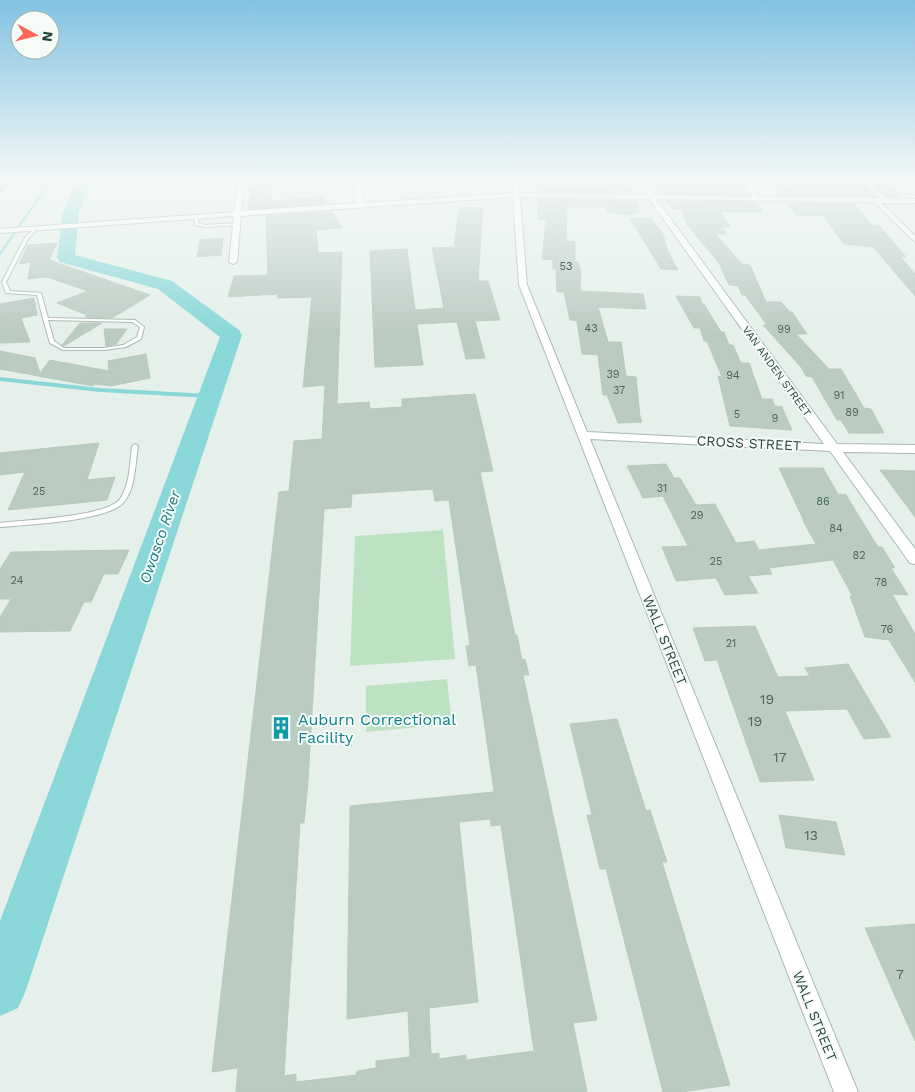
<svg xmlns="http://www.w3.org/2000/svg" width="915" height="1092" viewBox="0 0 915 1092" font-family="'Work Sans',sans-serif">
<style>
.green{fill:#bde2c2}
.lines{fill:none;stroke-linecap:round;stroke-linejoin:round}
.stream-far1{stroke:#89d7d9;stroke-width:2.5}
.stream{stroke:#89d7d9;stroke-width:4}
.river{fill:#89d7d9;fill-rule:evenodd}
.building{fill:#bacbc2;stroke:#b7cac0;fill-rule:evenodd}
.service-casing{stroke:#a7b9b0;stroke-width:2}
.minor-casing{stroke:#a7b9b0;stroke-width:2}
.service{fill:#fff;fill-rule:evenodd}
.minor{fill:#fff;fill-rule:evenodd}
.rail{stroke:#5d7f71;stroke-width:2;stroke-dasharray:5 2.5;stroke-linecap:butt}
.labels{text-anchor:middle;stroke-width:4;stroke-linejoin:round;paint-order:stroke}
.number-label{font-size:11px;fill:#486659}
.far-street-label{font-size:11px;fill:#224436;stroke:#f7fbf8}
.street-label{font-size:14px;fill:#224436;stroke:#f7fbf8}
.near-number-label{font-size:14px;fill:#486659}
.water-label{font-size:15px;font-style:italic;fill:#157d81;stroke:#f7fbf8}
.near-culture-label{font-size:16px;fill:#0d838f;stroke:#f7fbf8;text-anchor:start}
</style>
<rect width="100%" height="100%" fill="#e5f0ea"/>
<!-- green -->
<g class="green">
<path d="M 443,530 L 455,659 L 350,666 L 355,536 Z"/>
<path d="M 447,679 L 452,724 L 366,732 L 366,686 Z"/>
</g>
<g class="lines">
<!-- stream-far1 -->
<path class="stream-far1" d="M 0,254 L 51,180"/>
<!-- stream -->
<path class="stream" d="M 0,379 L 100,390 L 209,396"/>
<!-- river -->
<path class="river" d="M 77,180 L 91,180 L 79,212 L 75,255 L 172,281 L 239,330 L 242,335 L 26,990 L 18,1008 L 0,1016 L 0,921 L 220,337 L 158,289 L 60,262 L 57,258 L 63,212 Z"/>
</g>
<!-- building -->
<g class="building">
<path d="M 255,180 L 269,180 L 272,201 L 323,197 L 327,203 L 248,209 L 251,188 L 255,188 Z"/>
<path d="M 610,180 L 624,180 L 633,193 L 538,191 L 538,185 L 610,186 Z"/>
<path d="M 654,180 L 710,180 L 712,183 L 743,184 L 749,195 L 661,193 Z"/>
<path d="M 789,180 L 855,180 L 874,196 L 783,195 L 777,186 L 789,186 Z"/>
<path d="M 867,180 L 884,180 L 901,197 L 889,197 Z"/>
<path d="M 537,199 L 637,201 L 639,212 L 631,215 L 607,212 L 607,207 L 567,207 L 566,241 L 575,242 L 575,262 L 578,262 L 581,272 L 580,291 L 643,294 L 646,309 L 598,307 L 608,342 L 621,342 L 626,376 L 636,377 L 640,417 L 642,422 L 618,423 L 607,395 L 603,395 L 598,355 L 582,354 L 577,321 L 570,320 L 564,292 L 557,292 L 556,269 L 553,269 L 553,260 L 542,259 L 546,219 L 538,219 Z"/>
<path d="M 666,201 L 757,202 L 763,212 L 720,212 L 731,227 L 722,227 L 727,234 L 715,234 L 742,264 L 750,265 L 766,302 L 781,302 L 790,312 L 792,312 L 807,334 L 796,334 L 829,369 L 841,369 L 864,408 L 871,409 L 884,433 L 849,433 L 841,420 L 837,420 L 812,377 L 806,376 L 801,367 L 763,325 L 767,325 L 745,295 L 742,295 L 738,286 L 729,285 L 719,263 L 688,226 L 681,209 L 673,209 Z"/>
<path d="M 788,203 L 854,204 L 872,225 L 879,225 L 906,257 L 900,256 L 915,274 L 915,296 L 873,247 L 844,244 L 823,216 L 796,215 Z"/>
<path d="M 459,207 L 483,208 L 478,281 L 488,281 L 500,320 L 475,321 L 485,358 L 466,359 L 457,322 L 417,324 L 423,365 L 375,367 L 370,251 L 407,249 L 415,310 L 444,308 L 432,248 L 454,247 Z"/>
<path d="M 332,212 L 342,228 L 316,230 L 318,253 L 342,252 L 337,404 L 369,402 L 370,409 L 402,407 L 402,399 L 475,394 L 493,471 L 480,472 L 515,635 L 517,635 L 522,660 L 525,659 L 529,675 L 523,675 L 597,1020 L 573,1023 L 587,1092 L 236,1092 L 238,1068 L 212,1072 L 279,492 L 289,491 L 294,441 L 322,439 L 325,385 L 303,387 L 312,297 L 277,298 L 278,294 L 228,297 L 234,276 L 268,275 L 266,216 ZM 433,489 L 435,501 L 449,500 L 470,645 L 466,646 L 469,666 L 476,665 L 494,792 L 350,806 L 347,1019 L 408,1011 L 410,1057 L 376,1061 L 376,1068 L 357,1071 L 356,1075 L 296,1082 L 296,1074 L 284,1076 L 300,823 L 304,823 L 308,781 L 324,509 L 351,507 L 352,494 ZM 490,819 L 491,826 L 501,825 L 534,1051 L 466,1060 L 466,1055 L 439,1059 L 439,1053 L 431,1054 L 429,1008 L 478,1002 L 459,822 Z"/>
<path d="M 630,218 L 651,218 L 663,234 L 668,252 L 678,270 L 661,269 Z"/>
<path d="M 223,238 L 221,255 L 197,257 L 200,240 Z"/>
<path d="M 57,243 L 49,260 L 150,295 L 112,318 L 85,317 L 87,315 L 57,303 L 88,291 L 47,277 L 28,279 L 31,262 L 19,264 L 28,245 Z"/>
<path d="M 676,296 L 700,297 L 702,304 L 704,304 L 721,332 L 724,332 L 729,345 L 733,345 L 741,363 L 749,363 L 762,399 L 772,399 L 775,406 L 782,407 L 792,430 L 730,426 L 718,376 L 722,377 L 707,341 L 704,341 L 700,328 L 694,328 Z"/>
<path d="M 34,298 L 37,315 L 21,318 L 30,342 L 0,343 L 0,304 Z"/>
<path d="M 80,323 L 102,323 L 64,346 L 62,345 Z"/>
<path d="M 104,329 L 127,329 L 116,344 L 106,346 Z"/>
<path d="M 0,351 L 35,358 L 40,373 L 50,360 L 109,371 L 108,361 L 146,354 L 150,378 L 111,386 L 95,384 L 93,386 L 0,369 Z"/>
<path d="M 99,443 L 87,480 L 115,477 L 107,500 L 8,510 L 25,472 L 0,475 L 0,453 Z"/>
<path d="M 666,464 L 674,478 L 680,478 L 696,505 L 715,504 L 736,543 L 754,541 L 759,550 L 816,544 L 803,521 L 804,521 L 779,468 L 823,468 L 838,494 L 846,495 L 878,547 L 882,547 L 895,568 L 891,568 L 908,595 L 892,594 L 915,634 L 915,682 L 889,640 L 865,637 L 850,596 L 853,597 L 833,560 L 769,568 L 772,574 L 748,576 L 758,593 L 725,595 L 716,578 L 676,581 L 662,547 L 688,546 L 663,496 L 643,498 L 627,466 Z"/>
<path d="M 880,470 L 915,471 L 915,517 Z"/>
<path d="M 129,550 L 118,574 L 104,574 L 91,602 L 84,602 L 70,631 L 0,632 L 0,617 L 11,599 L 0,599 L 0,569 L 11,552 Z"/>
<path d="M 755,626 L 778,677 L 810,676 L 805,668 L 848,664 L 891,737 L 864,739 L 847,709 L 785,711 L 814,780 L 760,782 L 717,660 L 705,661 L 693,628 Z"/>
<path d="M 617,719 L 646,811 L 650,810 L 667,862 L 662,862 L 730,1085 L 681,1092 L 663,1092 L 606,869 L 600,869 L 587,815 L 592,815 L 570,724 Z"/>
<path d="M 779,815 L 836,822 L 845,855 L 786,848 Z"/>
<path d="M 915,924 L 915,1041 L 865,928 Z"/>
</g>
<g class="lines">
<defs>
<g id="service">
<path d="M 196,216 L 198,217 L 198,223 L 204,225 L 237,223 L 239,224 L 237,225 L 204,227 L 195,225 L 194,217 Z"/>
<path d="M 34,228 L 37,229 L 28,239 L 6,282 L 10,291 L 41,293 L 48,318 L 135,320 L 144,327 L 141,339 L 126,347 L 104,350 L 63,350 L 50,343 L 43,319 L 37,295 L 6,293 L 2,282 L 24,239 ZM 48,320 L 132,322 L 140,327 L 137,337 L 123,345 L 104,348 L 64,348 L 54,341 Z"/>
<path d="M 135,444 L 138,446 C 135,464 136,487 124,502 C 109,521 26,525 0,527 L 0,523 C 24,520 106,517 120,499 C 130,485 130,462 132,446 Z"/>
</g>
<path id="minor" d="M 238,180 L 244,180 L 241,211 L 357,203 L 352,180 L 358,180 L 364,203 L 513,193 L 512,180 L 518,180 L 519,193 L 648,195 L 642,180 L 648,180 L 654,195 L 752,197 L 743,180 L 749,180 L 758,197 L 880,198 L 857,180 L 864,180 L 888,199 L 915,199 L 915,203 L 881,203 L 915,236 L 915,242 L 874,202 L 656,199 L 837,444 L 915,445 L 915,453 L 843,452 L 915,549 L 915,564 L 910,563 L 830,451 L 590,439 L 858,1092 L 834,1092 L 519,285 L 513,197 L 241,216 L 237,262 L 233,264 L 229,262 L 234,216 L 0,233 L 0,229 L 234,212 ZM 520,197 L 649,199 L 824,444 L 587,432 L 527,285 Z"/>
</defs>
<!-- service casing -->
<use href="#service" class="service-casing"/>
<!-- minor casing -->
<use href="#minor" class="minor-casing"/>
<!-- service -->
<use href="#service" class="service"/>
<!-- minor -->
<use href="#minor" class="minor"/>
<!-- rail -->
<path class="rail" d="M 0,192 L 9,180"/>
</g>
<!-- sky -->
<linearGradient id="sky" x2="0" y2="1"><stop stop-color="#82c2e2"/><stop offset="0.54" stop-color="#f3f8f6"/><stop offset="1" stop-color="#f3f8f6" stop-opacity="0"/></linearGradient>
<rect width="915" height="333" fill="url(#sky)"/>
<!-- icons -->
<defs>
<symbol id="building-bare" viewBox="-9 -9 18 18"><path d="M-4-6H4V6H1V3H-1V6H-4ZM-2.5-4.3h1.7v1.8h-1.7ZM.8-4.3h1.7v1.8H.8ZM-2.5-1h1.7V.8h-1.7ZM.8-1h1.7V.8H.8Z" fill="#0f9aa8" stroke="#f7fbf8" stroke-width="2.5" paint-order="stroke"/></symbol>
</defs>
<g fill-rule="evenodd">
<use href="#building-bare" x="265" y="712" width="32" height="32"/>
</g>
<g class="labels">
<!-- number labels -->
<g class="number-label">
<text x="566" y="270">53</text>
<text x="591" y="332">43</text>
<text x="784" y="333">99</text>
<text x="613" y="378">39</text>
<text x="733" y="379">94</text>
<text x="619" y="394">37</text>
<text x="839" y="399">91</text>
<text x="852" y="416">89</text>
<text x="737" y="418">5</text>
<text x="775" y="422">9</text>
<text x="662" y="492">31</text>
<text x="39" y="495">25</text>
<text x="823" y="505">86</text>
<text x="697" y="519">29</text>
<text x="836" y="532">84</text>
<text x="859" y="559">82</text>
<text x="716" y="565">25</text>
<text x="17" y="584">24</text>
<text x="881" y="586">78</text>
<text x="887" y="633">76</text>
<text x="731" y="647">21</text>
</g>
<!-- far-street labels -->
<g class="far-street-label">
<text transform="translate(777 371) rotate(54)" y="4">VAN ANDEN STREET</text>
</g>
<!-- street labels -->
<g class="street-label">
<text transform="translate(749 443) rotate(3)" y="5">CROSS STREET</text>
<text transform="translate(665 640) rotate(68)" y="5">WALL STREET</text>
<text transform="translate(815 1016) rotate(68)" y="5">WALL STREET</text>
</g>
<!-- near-number labels -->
<g class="near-number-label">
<text x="767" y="704">19</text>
<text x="755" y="726">19</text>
<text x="780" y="762">17</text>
<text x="811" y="840">13</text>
<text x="900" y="979">7</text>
</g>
<!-- water labels -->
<g class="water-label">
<text transform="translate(160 537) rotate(-71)" y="5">Owasco River</text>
</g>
<!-- near-culture labels -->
<g class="near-culture-label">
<text x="298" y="725">Auburn Correctional<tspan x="298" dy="18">Facility</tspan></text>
</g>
</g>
<!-- north arrow -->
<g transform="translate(35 35) rotate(97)"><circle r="24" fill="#f7fbf8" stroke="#a2b2aa"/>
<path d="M0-4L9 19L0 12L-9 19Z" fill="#fe6855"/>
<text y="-8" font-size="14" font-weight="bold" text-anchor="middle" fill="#224436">N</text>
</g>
</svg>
